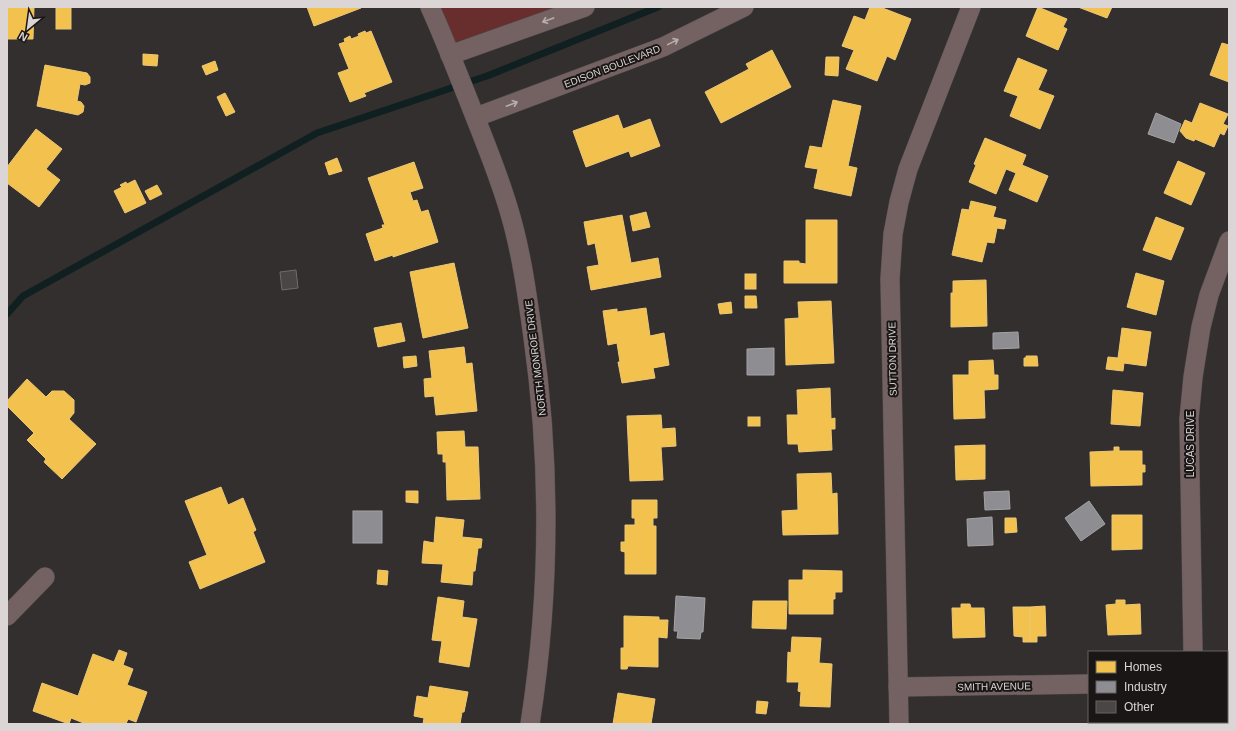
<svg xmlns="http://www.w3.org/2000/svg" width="1236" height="731" viewBox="0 0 1236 731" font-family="Arial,sans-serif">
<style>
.green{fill:#672e2d}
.homes{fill:#f2c14e;stroke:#ebc776}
.industry{fill:#8d8d92;stroke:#a4a3a6}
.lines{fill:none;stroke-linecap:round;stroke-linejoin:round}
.stream{stroke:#102020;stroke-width:7}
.building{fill:#494645;stroke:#6f6c6b}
.minor-casing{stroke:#4d4b4a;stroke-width:20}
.minor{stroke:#746262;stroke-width:19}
.oneway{stroke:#b7adad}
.labels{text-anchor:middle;stroke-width:4;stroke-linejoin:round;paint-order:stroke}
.street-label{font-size:10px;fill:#dbd6d5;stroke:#1a1616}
</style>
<rect width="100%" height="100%" fill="#332f2f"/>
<!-- green -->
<path class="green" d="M 428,7 L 555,7 L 450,55 Z"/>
<!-- homes -->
<g class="homes">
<path d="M 7,7 L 34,7 L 33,39 L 7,39 Z"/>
<rect x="56" y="7" width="15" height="22"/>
<path d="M 307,7 L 361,7 L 361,8 L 314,26 Z"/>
<path d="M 870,7 L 880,7 L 911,19 L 895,60 L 887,56 L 877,81 L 846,69 L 854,50 L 842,46 L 854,16 L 865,20 Z"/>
<path d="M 1038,7 L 1067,19 L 1063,27 L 1067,29 L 1058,50 L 1026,36 Z"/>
<path d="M 1078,7 L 1112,7 L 1107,18 Z"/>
<path d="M 365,31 L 366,33 L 371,31 L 392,82 L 364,93 L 366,96 L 350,102 L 338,73 L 349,69 L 339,44 L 345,42 L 344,39 L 350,36 L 351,39 L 359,36 L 358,34 Z"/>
<path d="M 1222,43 L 1229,45 L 1229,82 L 1210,75 Z"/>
<path d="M 772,50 L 791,87 L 721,123 L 705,92 L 749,69 L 746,64 Z"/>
<path d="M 143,54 L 158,55 L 157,66 L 143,65 Z"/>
<path d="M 826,57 L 839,57 L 838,76 L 825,75 Z"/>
<path d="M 1018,58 L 1047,70 L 1038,90 L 1054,96 L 1040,129 L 1010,116 L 1018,96 L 1004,91 Z"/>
<path d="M 215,61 L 218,70 L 206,75 L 202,66 Z"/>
<path d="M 45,65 L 87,73 L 90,77 L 90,83 L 85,85 L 80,84 L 77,101 L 81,102 L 84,106 L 83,112 L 78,115 L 37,106 Z"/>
<path d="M 225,93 L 235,112 L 226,116 L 217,97 Z"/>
<path d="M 833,100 L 861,106 L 848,166 L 857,168 L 851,196 L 814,188 L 818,169 L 805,167 L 810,146 L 822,148 Z"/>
<path d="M 1200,103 L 1228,114 L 1223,124 L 1228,126 L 1224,135 L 1220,133 L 1214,147 L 1195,139 L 1194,141 L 1186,138 L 1180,131 L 1185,120 L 1192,123 Z"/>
<path d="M 618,115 L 623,129 L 650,119 L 660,146 L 631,157 L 629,151 L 586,167 L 573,131 Z"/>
<path d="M 36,129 L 62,149 L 46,169 L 60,180 L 39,207 L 7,183 L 7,167 Z"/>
<path d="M 985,138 L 1026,155 L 1022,165 L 1048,176 L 1037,202 L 1009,190 L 1016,173 L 1006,169 L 996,194 L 969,182 L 976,165 L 974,164 Z"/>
<path d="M 337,158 L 342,171 L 329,175 L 325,163 Z"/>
<path d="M 1178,161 L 1205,173 L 1191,205 L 1164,193 Z"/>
<path d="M 414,162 L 423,188 L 410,192 L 413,201 L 417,200 L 421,212 L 428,210 L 438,242 L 393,257 L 393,255 L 375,261 L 366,234 L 383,228 L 382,225 L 385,225 L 368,178 Z"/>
<path d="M 135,180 L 146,203 L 125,213 L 114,191 L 122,187 L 120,185 L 126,182 L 127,184 Z"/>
<path d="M 157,185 L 162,194 L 150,200 L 145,191 Z"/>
<path d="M 971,201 L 996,207 L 993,217 L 1006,220 L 1004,229 L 997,228 L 994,243 L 987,242 L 982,262 L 952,255 L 962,209 L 969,210 Z"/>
<path d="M 646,212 L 650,227 L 633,231 L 630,216 Z"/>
<path d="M 622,215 L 631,263 L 658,258 L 661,277 L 591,290 L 587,267 L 599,265 L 595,243 L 588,245 L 584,222 Z"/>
<path d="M 1156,217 L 1184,228 L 1171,260 L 1143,250 Z"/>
<path d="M 806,220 L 837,220 L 837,283 L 784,283 L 784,261 L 799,261 L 799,263 L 806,264 Z"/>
<path d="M 454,263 L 468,328 L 423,338 L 410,272 Z"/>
<path d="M 1136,273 L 1164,281 L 1156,315 L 1127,307 Z"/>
<rect x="745" y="274" width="11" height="15"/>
<path d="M 986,280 L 987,326 L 951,327 L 951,293 L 953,293 L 953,281 Z"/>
<path d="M 745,296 L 756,296 L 757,308 L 745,308 Z"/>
<path d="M 831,301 L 834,363 L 786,365 L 785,319 L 799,318 L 798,302 Z"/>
<path d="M 731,302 L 732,313 L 720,314 L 718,304 Z"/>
<path d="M 646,308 L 650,336 L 664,333 L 669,365 L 653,368 L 655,378 L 622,383 L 618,362 L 620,362 L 617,343 L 608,345 L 603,311 L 617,309 L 617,312 Z"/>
<path d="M 401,323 L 405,341 L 378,347 L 374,328 Z"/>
<path d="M 1122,328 L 1151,332 L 1146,366 L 1124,363 L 1123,371 L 1106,369 L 1108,357 L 1118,358 Z"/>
<path d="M 464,347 L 466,364 L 472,363 L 477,411 L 436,415 L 434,396 L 425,397 L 424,379 L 432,378 L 429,351 Z"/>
<path d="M 416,356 L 417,366 L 404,368 L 403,357 Z"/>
<path d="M 1026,356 L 1037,356 L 1038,366 L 1024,366 L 1024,358 L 1026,358 Z"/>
<path d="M 993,360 L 994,375 L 998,375 L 998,389 L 984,390 L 985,418 L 954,419 L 953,375 L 969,375 L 969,361 Z"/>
<path d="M 27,379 L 46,397 L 52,391 L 64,391 L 74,400 L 74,413 L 69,419 L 96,444 L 62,479 L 44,462 L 46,459 L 27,440 L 34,433 L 7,406 L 7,401 Z"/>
<path d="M 830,388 L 831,419 L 835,418 L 835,429 L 831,429 L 832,450 L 799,452 L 798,444 L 788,444 L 787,415 L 798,415 L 797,390 Z"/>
<path d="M 1113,390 L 1143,393 L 1140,426 L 1111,424 Z"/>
<path d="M 661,415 L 662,429 L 675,428 L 676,446 L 661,447 L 663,480 L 630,481 L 627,416 Z"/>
<rect x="748" y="417" width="12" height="9"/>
<path d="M 464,431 L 465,447 L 478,447 L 480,499 L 447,500 L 446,462 L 443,462 L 443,454 L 438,454 L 437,432 Z"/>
<path d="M 985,445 L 985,479 L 956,480 L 955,446 Z"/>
<path d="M 1114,447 L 1119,447 L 1119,451 L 1142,451 L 1142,465 L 1145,465 L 1145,472 L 1142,472 L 1142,485 L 1091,486 L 1090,452 L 1114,451 Z"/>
<path d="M 831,473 L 832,494 L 837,493 L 838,534 L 783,535 L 782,511 L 798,510 L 797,474 Z"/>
<path d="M 221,487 L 228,505 L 243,498 L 256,530 L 253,532 L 265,562 L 200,589 L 189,562 L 207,555 L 185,501 Z"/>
<path d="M 406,491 L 418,491 L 418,503 L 406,502 Z"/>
<path d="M 632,500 L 657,500 L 657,518 L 653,518 L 653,526 L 656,526 L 656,574 L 625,574 L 625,552 L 621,551 L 621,542 L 625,542 L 625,525 L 635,525 L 635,518 L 632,518 Z"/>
<path d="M 1112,515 L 1142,515 L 1142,549 L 1112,550 Z"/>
<path d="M 436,517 L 464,520 L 462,537 L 482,539 L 481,548 L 478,548 L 475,571 L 473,571 L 472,585 L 441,582 L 443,564 L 422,563 L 424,541 L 434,543 Z"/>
<path d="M 1005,518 L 1016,518 L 1017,532 L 1005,533 Z"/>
<path d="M 378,570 L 388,571 L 387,585 L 377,584 Z"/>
<path d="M 803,570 L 842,571 L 842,592 L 835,592 L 835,599 L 833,599 L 833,614 L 789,614 L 789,580 L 803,580 Z"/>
<path d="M 438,597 L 464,601 L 462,617 L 477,619 L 469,667 L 439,662 L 442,641 L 432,640 Z"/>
<path d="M 1116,600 L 1125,600 L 1125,605 L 1140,604 L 1141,634 L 1108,635 L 1106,605 L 1116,604 Z"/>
<path d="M 753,601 L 787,601 L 786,629 L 752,628 Z"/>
<path d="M 961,604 L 970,604 L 971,608 L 984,608 L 985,637 L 953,638 L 952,608 L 961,608 Z"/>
<path d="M 1045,606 L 1046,636 L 1037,636 L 1037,642 L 1030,642 L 1030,607 Z"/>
<path d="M 1013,607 L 1030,607 L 1030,642 L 1023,642 L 1023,637 L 1014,636 Z"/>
<path d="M 624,616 L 659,617 L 659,620 L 668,620 L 667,638 L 658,637 L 658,667 L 628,666 L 627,669 L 621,669 L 621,648 L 624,648 Z"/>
<path d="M 792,637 L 821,638 L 819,663 L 832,664 L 830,707 L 800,706 L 801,692 L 798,691 L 799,682 L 787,682 L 788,652 L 791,653 Z"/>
<path d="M 119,650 L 127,653 L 123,665 L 133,669 L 127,685 L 147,692 L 136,722 L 128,719 L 126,724 L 86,724 L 71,718 L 69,724 L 33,711 L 42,683 L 78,696 L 93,654 L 114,662 Z"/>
<path d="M 430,686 L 468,692 L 464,712 L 462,712 L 460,724 L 423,724 L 424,718 L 414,716 L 417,696 L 428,698 Z"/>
<path d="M 618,693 L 655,699 L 651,724 L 613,724 Z"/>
<path d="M 757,701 L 768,702 L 766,714 L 756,713 Z"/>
</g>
<!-- industry -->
<g class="industry">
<path d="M 1156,113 L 1181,124 L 1174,143 L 1148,134 Z"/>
<path d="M 1018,332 L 1019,348 L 993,349 L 993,333 Z"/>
<path d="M 774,348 L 774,375 L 747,375 L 747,349 Z"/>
<path d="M 1009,491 L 1010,509 L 985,510 L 984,492 Z"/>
<path d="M 1089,501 L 1105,524 L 1081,541 L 1065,518 Z"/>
<rect x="353" y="511" width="29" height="32"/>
<path d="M 992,517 L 993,545 L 968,546 L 967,519 Z"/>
<path d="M 676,596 L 705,598 L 703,632 L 701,632 L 700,639 L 677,638 L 678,631 L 674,631 Z"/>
</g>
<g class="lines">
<!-- stream -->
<path class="stream" d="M 7,314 L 23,296 L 317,133 L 487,76 L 658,7"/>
</g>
<!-- building -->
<path class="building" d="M 296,270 L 298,288 L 282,290 L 280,272 Z"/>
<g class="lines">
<defs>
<g id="minor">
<path d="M 430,7 C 444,38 456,69 468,99 C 482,135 497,170 508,207 C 521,249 527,293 533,337 C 551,465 550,596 530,724"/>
<path d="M 450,55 L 585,7"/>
<path d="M 476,117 L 663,47 L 744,7"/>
<path d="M 7,616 L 45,577"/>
<path d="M 1193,652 L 1189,419 L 1193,377 L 1201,327 L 1209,295 L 1229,241"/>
<path d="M 1227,676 L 1229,676"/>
<path d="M 898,687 L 1089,684"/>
<path d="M 899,724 L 890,279 L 893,234 L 899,202 L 908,169 L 971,7"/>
</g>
</defs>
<!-- minor casing -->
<use href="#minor" class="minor-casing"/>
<!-- minor -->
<use href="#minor" class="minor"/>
</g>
<!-- one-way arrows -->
<defs><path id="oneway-shaft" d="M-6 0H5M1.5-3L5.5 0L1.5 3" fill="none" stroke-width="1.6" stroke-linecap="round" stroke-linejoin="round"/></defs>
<g class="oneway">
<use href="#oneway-shaft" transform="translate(548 20) rotate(160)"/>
<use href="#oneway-shaft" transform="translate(673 42) rotate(-26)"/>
<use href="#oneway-shaft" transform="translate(512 104) rotate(-21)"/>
</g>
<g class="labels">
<!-- street labels -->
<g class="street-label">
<text transform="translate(612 66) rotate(-21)" y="4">EDISON BOULEVARD</text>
<text transform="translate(535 358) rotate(-97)" y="4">NORTH MONROE DRIVE</text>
<text transform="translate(892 359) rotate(-91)" y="4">SUTTON DRIVE</text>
<text transform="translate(1190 444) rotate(-90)" y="4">LUCAS DRIVE</text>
<text transform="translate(994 686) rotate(-1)" y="4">SMITH AVENUE</text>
</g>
</g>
<!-- border -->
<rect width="1236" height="731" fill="none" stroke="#dbd6d5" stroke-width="16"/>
<!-- legend -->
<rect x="1088" y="651" width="140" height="72" fill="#1a1616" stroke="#676362"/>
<rect x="1096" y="661" width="20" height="12" fill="#f2c14e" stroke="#676362"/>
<text x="1124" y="671" font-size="12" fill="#dbd6d5">Homes</text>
<rect x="1096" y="681" width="20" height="12" fill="#8d8d92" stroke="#676362"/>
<text x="1124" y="691" font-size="12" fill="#dbd6d5">Industry</text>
<rect x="1096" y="701" width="20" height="12" fill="#494645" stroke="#676362"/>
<text x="1124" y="711" font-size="12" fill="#dbd6d5">Other</text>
<!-- north arrow -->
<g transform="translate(28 28) rotate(209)" stroke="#1a1616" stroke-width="3" paint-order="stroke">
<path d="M0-3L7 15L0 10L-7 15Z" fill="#dbd6d5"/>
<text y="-6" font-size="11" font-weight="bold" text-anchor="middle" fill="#dbd6d5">N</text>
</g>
</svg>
